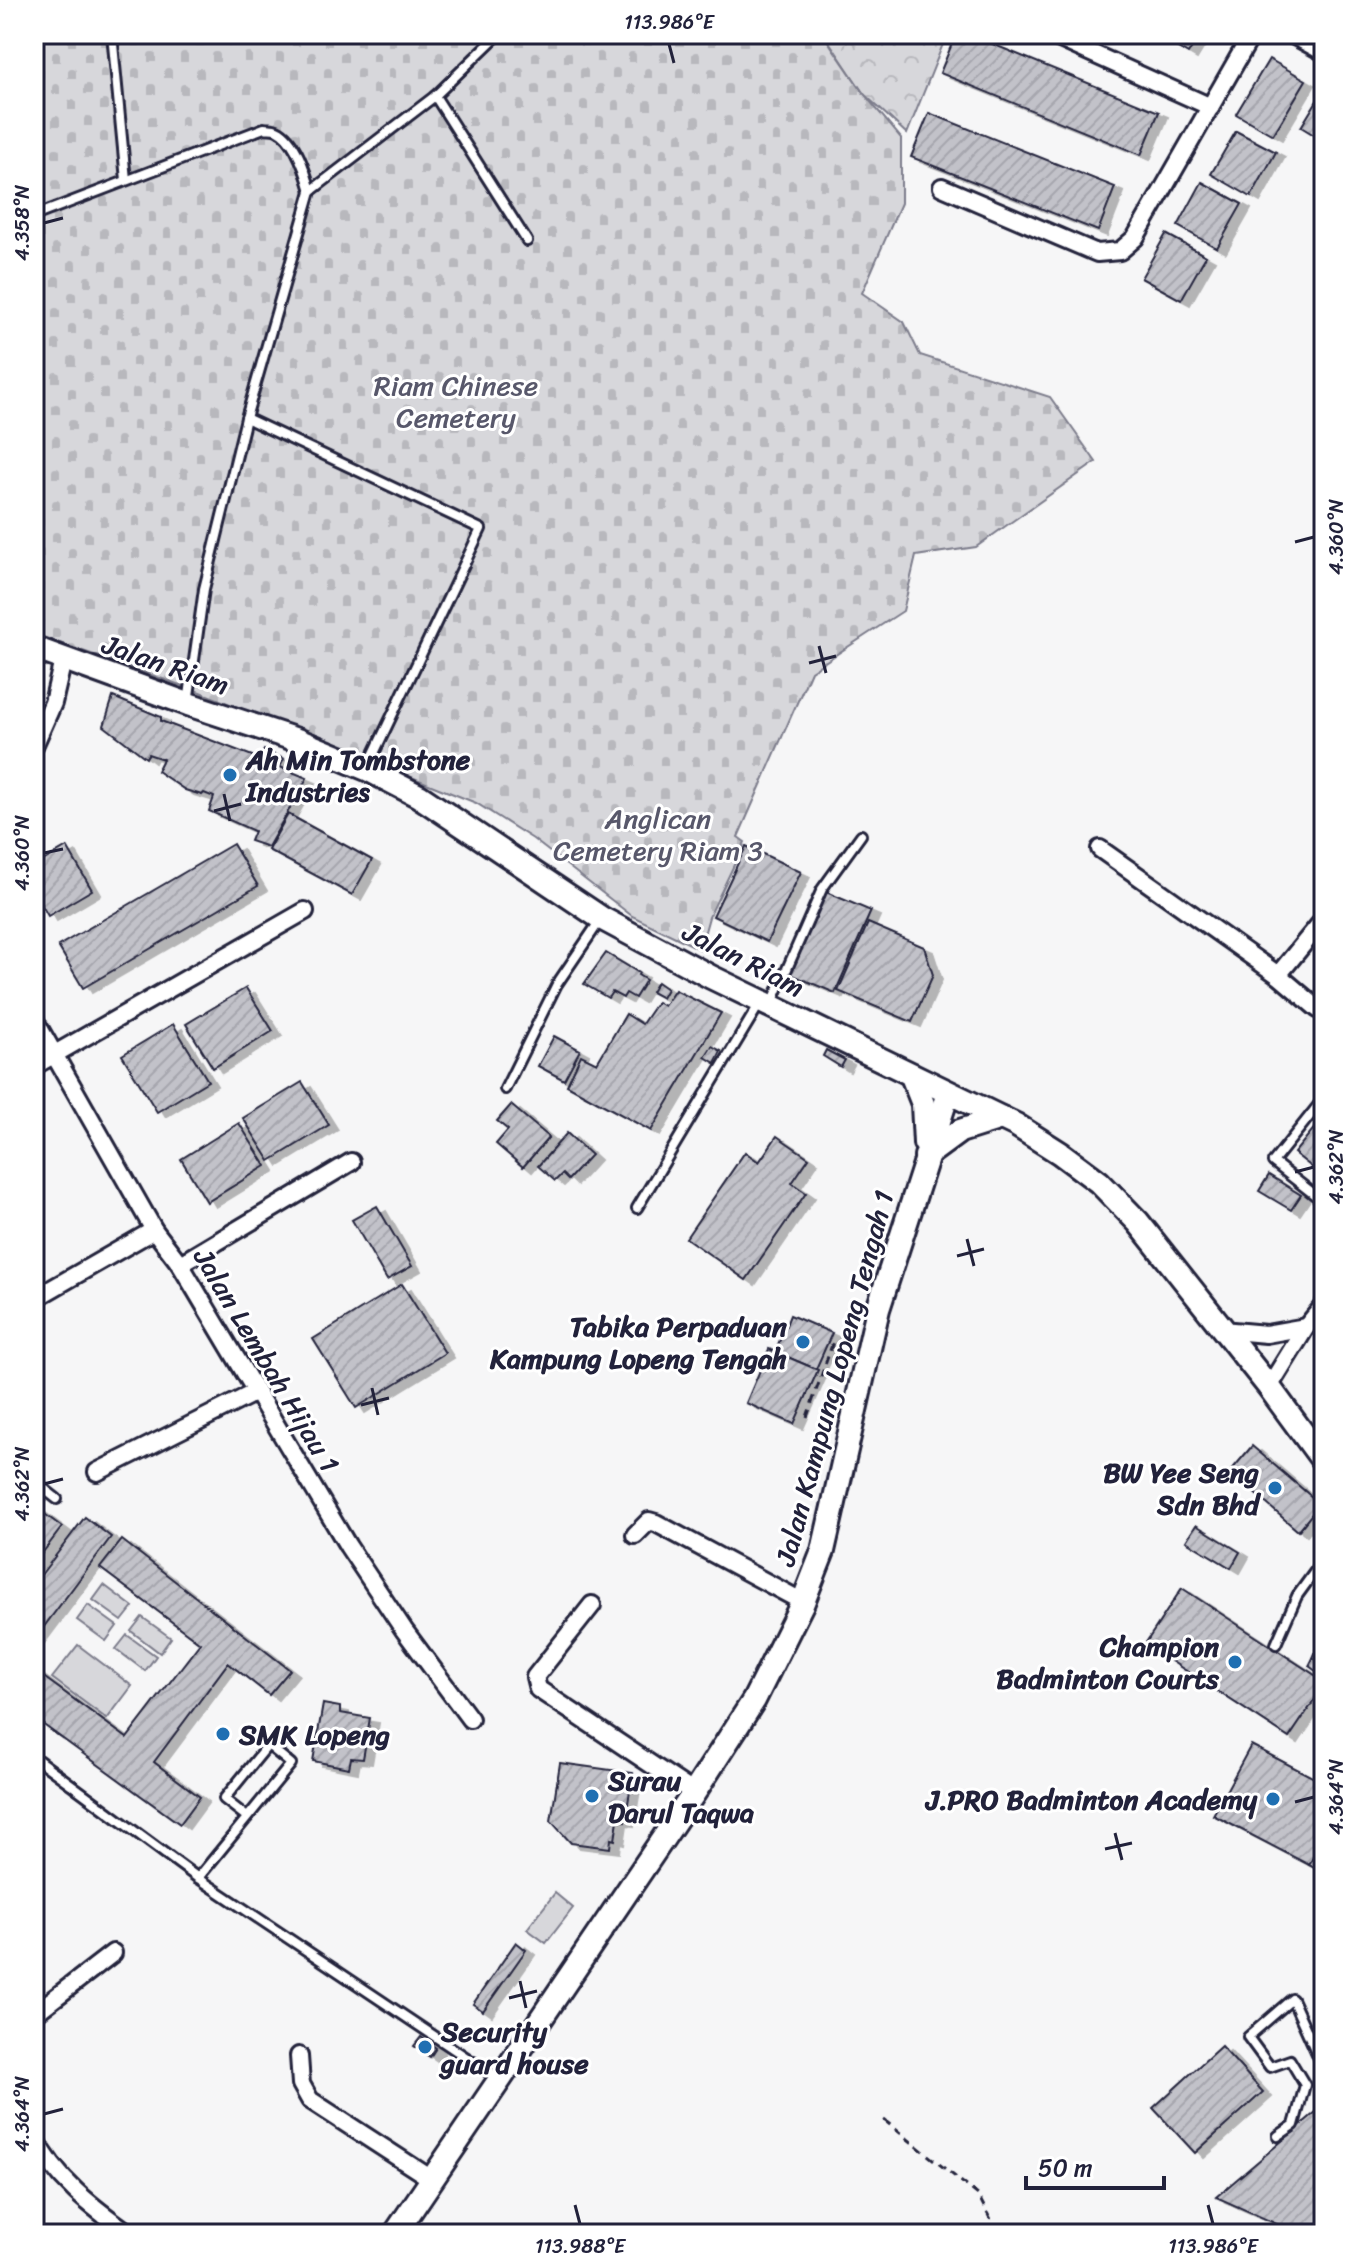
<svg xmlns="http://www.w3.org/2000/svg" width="1358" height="2268" viewBox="0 0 1358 2268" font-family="Sriracha,sans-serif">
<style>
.forest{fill:url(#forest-crowns);stroke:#7c7c8b;stroke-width:2}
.cemetery{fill:url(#cemetery-stones);stroke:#7c7c8b;stroke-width:2}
.pitch{fill:#d7d7db;stroke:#7c7c8b;stroke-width:2}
.building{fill:url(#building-hatch);stroke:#22223b;stroke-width:2;filter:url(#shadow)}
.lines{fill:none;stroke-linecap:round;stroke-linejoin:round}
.lane-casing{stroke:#22223b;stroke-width:14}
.street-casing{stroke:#22223b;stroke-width:22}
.secondary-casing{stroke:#22223b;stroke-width:28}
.path{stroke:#22223b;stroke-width:3;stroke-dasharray:8 6;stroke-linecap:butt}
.lane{stroke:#fff;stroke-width:8}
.street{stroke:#fff;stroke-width:16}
.secondary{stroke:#fff;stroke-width:22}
.ticks{fill:none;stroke:#22223b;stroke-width:3}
.poi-dot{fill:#1f6fb2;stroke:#fff;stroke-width:3}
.labels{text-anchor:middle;stroke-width:6;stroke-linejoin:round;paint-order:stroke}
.park-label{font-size:28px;fill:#58586b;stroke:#fff}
.street-label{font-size:28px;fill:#22223b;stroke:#fff}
.poi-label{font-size:28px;font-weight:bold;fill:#22223b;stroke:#fff;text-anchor:start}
.neatline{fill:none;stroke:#22223b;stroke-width:3}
.ticks-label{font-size:20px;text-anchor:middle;fill:#22223b}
</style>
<defs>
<pattern id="forest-crowns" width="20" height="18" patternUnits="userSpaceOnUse" patternTransform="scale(2)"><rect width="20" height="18" fill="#d7d7db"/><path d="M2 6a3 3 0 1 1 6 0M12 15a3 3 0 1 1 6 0" fill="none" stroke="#b8b8bd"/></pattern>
<pattern id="cemetery-stones" width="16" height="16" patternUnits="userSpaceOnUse" patternTransform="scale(2)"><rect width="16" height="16" fill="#d7d7db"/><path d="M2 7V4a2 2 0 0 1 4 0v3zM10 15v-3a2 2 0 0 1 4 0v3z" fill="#b8b8bd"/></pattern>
<pattern id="building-hatch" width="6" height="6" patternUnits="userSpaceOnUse" patternTransform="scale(2)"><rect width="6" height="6" fill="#c2c2c9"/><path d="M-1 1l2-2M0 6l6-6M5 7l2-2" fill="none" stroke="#a6a6ae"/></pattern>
<filter id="shadow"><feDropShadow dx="9" dy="5" stdDeviation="0" flood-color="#0004"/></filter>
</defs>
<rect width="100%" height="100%" fill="#f6f6f7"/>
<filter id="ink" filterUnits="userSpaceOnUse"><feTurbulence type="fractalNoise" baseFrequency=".0125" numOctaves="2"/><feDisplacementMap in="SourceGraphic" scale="16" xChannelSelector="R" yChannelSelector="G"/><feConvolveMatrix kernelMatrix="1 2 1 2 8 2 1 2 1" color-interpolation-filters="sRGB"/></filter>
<g filter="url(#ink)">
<!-- forest -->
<path class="forest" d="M 824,34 L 947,34 L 907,134 L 864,94 Z"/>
<!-- cemetery -->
<path class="cemetery" d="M 34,34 L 823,34 L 864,94 L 901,138 L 901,203 L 862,293 L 904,322 L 920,355 L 1050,397 L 1096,462 L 976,547 L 916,556 L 903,611 L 811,671 L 738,837 L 745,842 L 709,917 L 700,949 L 632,916 L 533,839 L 476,803 L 200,692 L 34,634 Z"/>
<!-- pitch -->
<g class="pitch">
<path d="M 104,1585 L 133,1607 L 122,1621 L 93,1600 Z"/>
<path d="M 88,1605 L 117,1626 L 106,1641 L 77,1620 Z"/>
<path d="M 142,1617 L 171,1638 L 160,1653 L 131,1631 Z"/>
<path d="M 127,1635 L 156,1656 L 145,1671 L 116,1649 Z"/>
<path d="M 78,1645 L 132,1686 L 107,1719 L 52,1678 Z"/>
<path d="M 555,1893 L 573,1908 L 546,1943 L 527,1929 Z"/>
</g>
<!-- building -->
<g class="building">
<path d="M 956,34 L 968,34 L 1159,112 L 1141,155 L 940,73 Z"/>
<path d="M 1160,34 L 1200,34 L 1188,54 L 1158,36 Z"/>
<path d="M 1269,59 L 1306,80 L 1273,135 L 1236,114 Z"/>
<path d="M 1324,89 L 1324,141 L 1301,127 Z"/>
<path d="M 929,113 L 1115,187 L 1098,231 L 911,157 Z"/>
<path d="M 1236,131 L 1276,152 L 1251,197 L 1211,174 Z"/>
<path d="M 1202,182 L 1242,204 L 1217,248 L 1178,226 Z"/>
<path d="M 1166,234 L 1206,256 L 1181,300 L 1141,278 Z"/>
<path d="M 113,697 L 161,717 L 161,721 L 260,759 L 264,750 L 284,759 L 280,767 L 307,778 L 268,847 L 250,841 L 254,831 L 209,811 L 214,797 L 204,793 L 202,795 L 185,790 L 157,771 L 163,759 L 148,754 L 146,758 L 104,726 Z"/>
<path d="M 288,814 L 372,860 L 352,895 L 268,850 Z"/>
<path d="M 233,844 L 258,886 L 83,988 L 58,946 Z"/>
<path d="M 746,846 L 801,872 L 767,942 L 713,916 Z"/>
<path d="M 67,847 L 92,890 L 48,916 L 34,892 L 34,866 Z"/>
<path d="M 826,892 L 871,911 L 835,993 L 790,974 Z"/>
<path d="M 868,923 L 924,947 L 933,975 L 912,1022 L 838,991 Z"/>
<path d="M 606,953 L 639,973 L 638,975 L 646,980 L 635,998 L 626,993 L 623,998 L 612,992 L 608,998 L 584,984 Z"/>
<path d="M 657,982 L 667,989 L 662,998 L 651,992 Z"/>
<path d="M 246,988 L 273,1031 L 213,1068 L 186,1024 Z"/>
<path d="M 675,990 L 721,1013 L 651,1131 L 567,1085 L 581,1055 L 597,1063 L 626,1014 L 642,1024 L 657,1002 L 664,1006 Z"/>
<path d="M 173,1024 L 208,1081 L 157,1112 L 122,1055 Z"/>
<path d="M 554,1036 L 580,1050 L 564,1080 L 538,1066 Z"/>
<path d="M 712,1046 L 721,1051 L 715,1063 L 705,1057 Z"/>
<path d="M 826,1050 L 845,1060 L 841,1067 L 823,1056 Z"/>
<path d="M 302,1082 L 329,1125 L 270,1161 L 243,1118 Z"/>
<path d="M 511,1105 L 549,1137 L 523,1167 L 496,1144 L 508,1130 L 497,1121 Z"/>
<path d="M 1324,1116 L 1324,1177 L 1294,1153 Z"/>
<path d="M 239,1123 L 266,1166 L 207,1202 L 181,1159 Z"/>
<path d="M 567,1133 L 591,1155 L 568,1180 L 562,1174 L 555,1181 L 538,1166 Z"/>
<path d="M 777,1136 L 809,1158 L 792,1183 L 806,1193 L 746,1280 L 686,1238 L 745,1152 L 759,1162 Z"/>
<path d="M 1269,1175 L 1301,1195 L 1291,1210 L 1259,1191 Z"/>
<path d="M 377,1206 L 412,1266 L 387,1280 L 352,1220 Z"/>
<path d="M 402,1284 L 445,1353 L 356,1408 L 313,1339 Z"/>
<path d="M 790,1315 L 832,1333 L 816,1369 L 775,1352 Z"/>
<path d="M 769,1349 L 818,1370 L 794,1424 L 746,1403 Z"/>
<path d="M 1252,1446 L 1320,1504 L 1298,1531 L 1230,1472 Z"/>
<path d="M 34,1506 L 62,1527 L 34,1564 Z"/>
<path d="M 85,1517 L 111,1537 L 34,1640 L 34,1584 Z"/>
<path d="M 1196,1525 L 1240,1552 L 1231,1568 L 1186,1541 Z"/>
<path d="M 122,1540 L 290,1670 L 269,1695 L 228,1663 L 154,1762 L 200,1797 L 180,1824 L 34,1718 L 34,1670 L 127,1738 L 200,1643 L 100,1568 Z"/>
<path d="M 1182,1588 L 1324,1681 L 1324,1686 L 1289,1738 L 1145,1644 Z"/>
<path d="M 1324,1632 L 1324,1663 L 1313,1658 Z"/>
<path d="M 1313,1658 L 1324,1663 L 1324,1677 L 1309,1666 Z"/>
<path d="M 323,1704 L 340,1707 L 340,1713 L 370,1718 L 363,1759 L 351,1758 L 349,1768 L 313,1761 Z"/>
<path d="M 1251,1745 L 1324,1783 L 1324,1837 L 1309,1865 L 1213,1815 Z"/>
<path d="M 560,1763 L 633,1773 L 625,1821 L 618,1820 L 615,1840 L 611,1839 L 610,1848 L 571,1843 L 551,1821 Z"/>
<path d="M 1324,1837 L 1324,1873 L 1309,1865 Z"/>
<path d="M 516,1942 L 526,1950 L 483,2011 L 473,2004 Z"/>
<path d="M 421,2037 L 436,2048 L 430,2057 L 414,2046 Z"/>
<path d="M 1221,2046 L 1263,2092 L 1195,2153 L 1153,2108 Z"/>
<path d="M 1316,2112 L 1324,2122 L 1324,2234 L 1299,2234 L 1216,2197 Z"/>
</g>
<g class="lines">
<defs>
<g id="lane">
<path d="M 112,34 L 126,180"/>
<path d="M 435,96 L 527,241"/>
<path d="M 34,216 L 264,128 C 269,129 273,128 277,130 C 296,139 306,173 311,191"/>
<path d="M 246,418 L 481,529 L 367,768"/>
<path d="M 188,703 L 204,589 L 246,418 L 311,191 L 435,96 L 499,34"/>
<path d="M 772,1003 L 822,889 L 861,835"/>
<path d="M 505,1089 L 557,984 L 601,919"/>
<path d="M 1324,1098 L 1273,1162 L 1320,1199 L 1324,1199"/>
<path d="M 637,1208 L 760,1003"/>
<path d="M 34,1481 L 57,1499"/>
<path d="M 1276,1644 L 1297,1596 L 1324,1559"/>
<path d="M 34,1757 L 198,1878 L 500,2080"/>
<path d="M 198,1878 L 291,1764 L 268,1745 L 224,1799 L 247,1817"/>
<path d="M 1278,2136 L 1294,2125 L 1305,2085 L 1290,2060 L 1270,2067 L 1248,2037 L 1292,1999 L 1324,2069"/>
</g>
<g id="street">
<path d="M 1049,34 L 1211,107"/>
<path d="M 1291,34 L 1324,52"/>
<path d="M 942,187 L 1097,253 L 1120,251 L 1135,238 L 1252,34"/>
<path d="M 34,746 L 53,703 L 63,660"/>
<path d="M 1100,849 L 1278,975 L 1318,1009"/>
<path d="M 1278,975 L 1324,919"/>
<path d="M 34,1019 L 154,1230 L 180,1264 L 348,1546 L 404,1630 L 470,1719"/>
<path d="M 34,1066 L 305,911"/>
<path d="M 180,1264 L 351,1162"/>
<path d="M 34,1299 L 154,1230"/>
<path d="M 1222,1330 L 1266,1334 L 1306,1327"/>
<path d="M 1269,1387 L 1306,1327 L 1324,1305"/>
<path d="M 97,1472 L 256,1392"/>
<path d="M 635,1535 L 649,1521 L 656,1523 L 803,1602"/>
<path d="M 592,1605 L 535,1677 L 538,1689 L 694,1793"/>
<path d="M 34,2014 L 113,1953"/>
<path d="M 299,2056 L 301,2084 L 310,2100 L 433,2180"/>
<path d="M 34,2136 C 55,2179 92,2207 130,2234"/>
</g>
<g id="secondary">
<path d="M 34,648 L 188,704 L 297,740 L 367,769 L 419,796 L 601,918 L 711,977 L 1016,1125 L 1060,1153 L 1099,1182 L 1138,1222 L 1269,1387 L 1324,1462"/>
<path d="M 912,1076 L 923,1104 L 925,1143"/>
<path d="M 926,1156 L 960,1131 L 1001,1118"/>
<path d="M 395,2234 L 694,1793 L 754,1700 L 803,1602 L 823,1551 L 878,1309 L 948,1093"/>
</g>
</defs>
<!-- lane casing -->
<use href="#lane" class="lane-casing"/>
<!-- street casing -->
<use href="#street" class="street-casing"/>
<!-- secondary casing -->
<use href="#secondary" class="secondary-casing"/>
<!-- path -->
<g class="path">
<path d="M 807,1417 L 833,1342"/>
<path d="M 884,2120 L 978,2195 L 998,2234"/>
</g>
<!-- lane -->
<use href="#lane" class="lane"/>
<!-- street -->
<use href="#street" class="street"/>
<!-- secondary -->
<use href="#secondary" class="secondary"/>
</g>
</g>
<!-- ticks -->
<path class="ticks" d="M 669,44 L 674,63M 44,223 L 63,218M 1295,542 L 1314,537M 819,646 L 826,673M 809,663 L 836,656M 224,794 L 230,821M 214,811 L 241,804M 44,853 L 63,849M 1295,1172 L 1314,1167M 967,1239 L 974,1266M 957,1256 L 984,1249M 372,1388 L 378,1415M 361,1405 L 389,1398M 44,1484 L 63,1479M 1295,1802 L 1314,1797M 1115,1833 L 1122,1860M 1105,1849 L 1132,1843M 520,1981 L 526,2008M 509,1998 L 537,1991M 44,2114 L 63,2109M 575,2205 L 580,2224M 1208,2205 L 1213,2224"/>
<!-- markers -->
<g class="poi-dot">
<circle cx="230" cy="775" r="8"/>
<circle cx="803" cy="1342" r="8"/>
<circle cx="1275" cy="1488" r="8"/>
<circle cx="1235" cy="1662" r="8"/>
<circle cx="223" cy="1734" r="8"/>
<circle cx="592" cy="1796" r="8"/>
<circle cx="1273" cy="1799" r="8"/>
<circle cx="425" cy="2047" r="8"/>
</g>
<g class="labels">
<!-- park labels -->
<g class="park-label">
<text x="456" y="395">Riam Chinese<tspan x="456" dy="32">Cemetery</tspan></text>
<text x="658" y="828">Anglican<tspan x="658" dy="32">Cemetery Riam 3</tspan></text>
</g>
<!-- street labels -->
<g class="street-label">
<text transform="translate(166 664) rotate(19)" y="10">Jalan Riam</text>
<text transform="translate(744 959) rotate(27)" y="10">Jalan Riam</text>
<text transform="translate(267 1360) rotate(59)" y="10">Jalan Lembah Hijau 1</text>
<text transform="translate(834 1378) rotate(-75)" y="10">Jalan Kampung Lopeng Tengah 1</text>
</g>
<!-- poi labels -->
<g class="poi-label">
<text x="246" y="769">Ah Min Tombstone<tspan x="246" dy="32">Industries</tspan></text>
<text x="787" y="1336" text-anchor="end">Tabika Perpaduan<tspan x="787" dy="32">Kampung Lopeng Tengah</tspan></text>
<text x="1259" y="1482" text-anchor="end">BW Yee Seng<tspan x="1259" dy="32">Sdn Bhd</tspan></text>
<text x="1219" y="1656" text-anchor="end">Champion<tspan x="1219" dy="32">Badminton Courts</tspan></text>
<text x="239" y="1744">SMK Lopeng</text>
<text x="608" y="1790">Surau<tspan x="608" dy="32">Darul Taqwa</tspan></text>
<text x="1257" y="1809" text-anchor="end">J.PRO Badminton Academy</text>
<text x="441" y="2041">Security<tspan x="441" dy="32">guard house</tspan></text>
</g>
</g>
<!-- margin -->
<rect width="1358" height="2268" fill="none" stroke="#fff" stroke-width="88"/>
<!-- scale -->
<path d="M1026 2176v12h138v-12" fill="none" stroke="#22223b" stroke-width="4"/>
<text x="1038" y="2176" font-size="24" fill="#22223b" stroke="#ffffff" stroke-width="6" paint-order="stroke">50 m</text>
<rect x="44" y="44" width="1270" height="2180" class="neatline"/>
<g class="ticks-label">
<text x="669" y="29">113.986°E</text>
<text transform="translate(22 223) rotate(-90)" y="7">4.358°N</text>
<text transform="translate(1336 537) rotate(-90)" y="7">4.360°N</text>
<text transform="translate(22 853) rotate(-90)" y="7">4.360°N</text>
<text transform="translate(1336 1167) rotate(-90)" y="7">4.362°N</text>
<text transform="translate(22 1484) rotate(-90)" y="7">4.362°N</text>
<text transform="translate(1336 1797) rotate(-90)" y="7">4.364°N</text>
<text transform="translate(22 2114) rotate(-90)" y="7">4.364°N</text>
<text x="580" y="2253">113.988°E</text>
<text x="1213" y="2253">113.986°E</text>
</g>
</svg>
